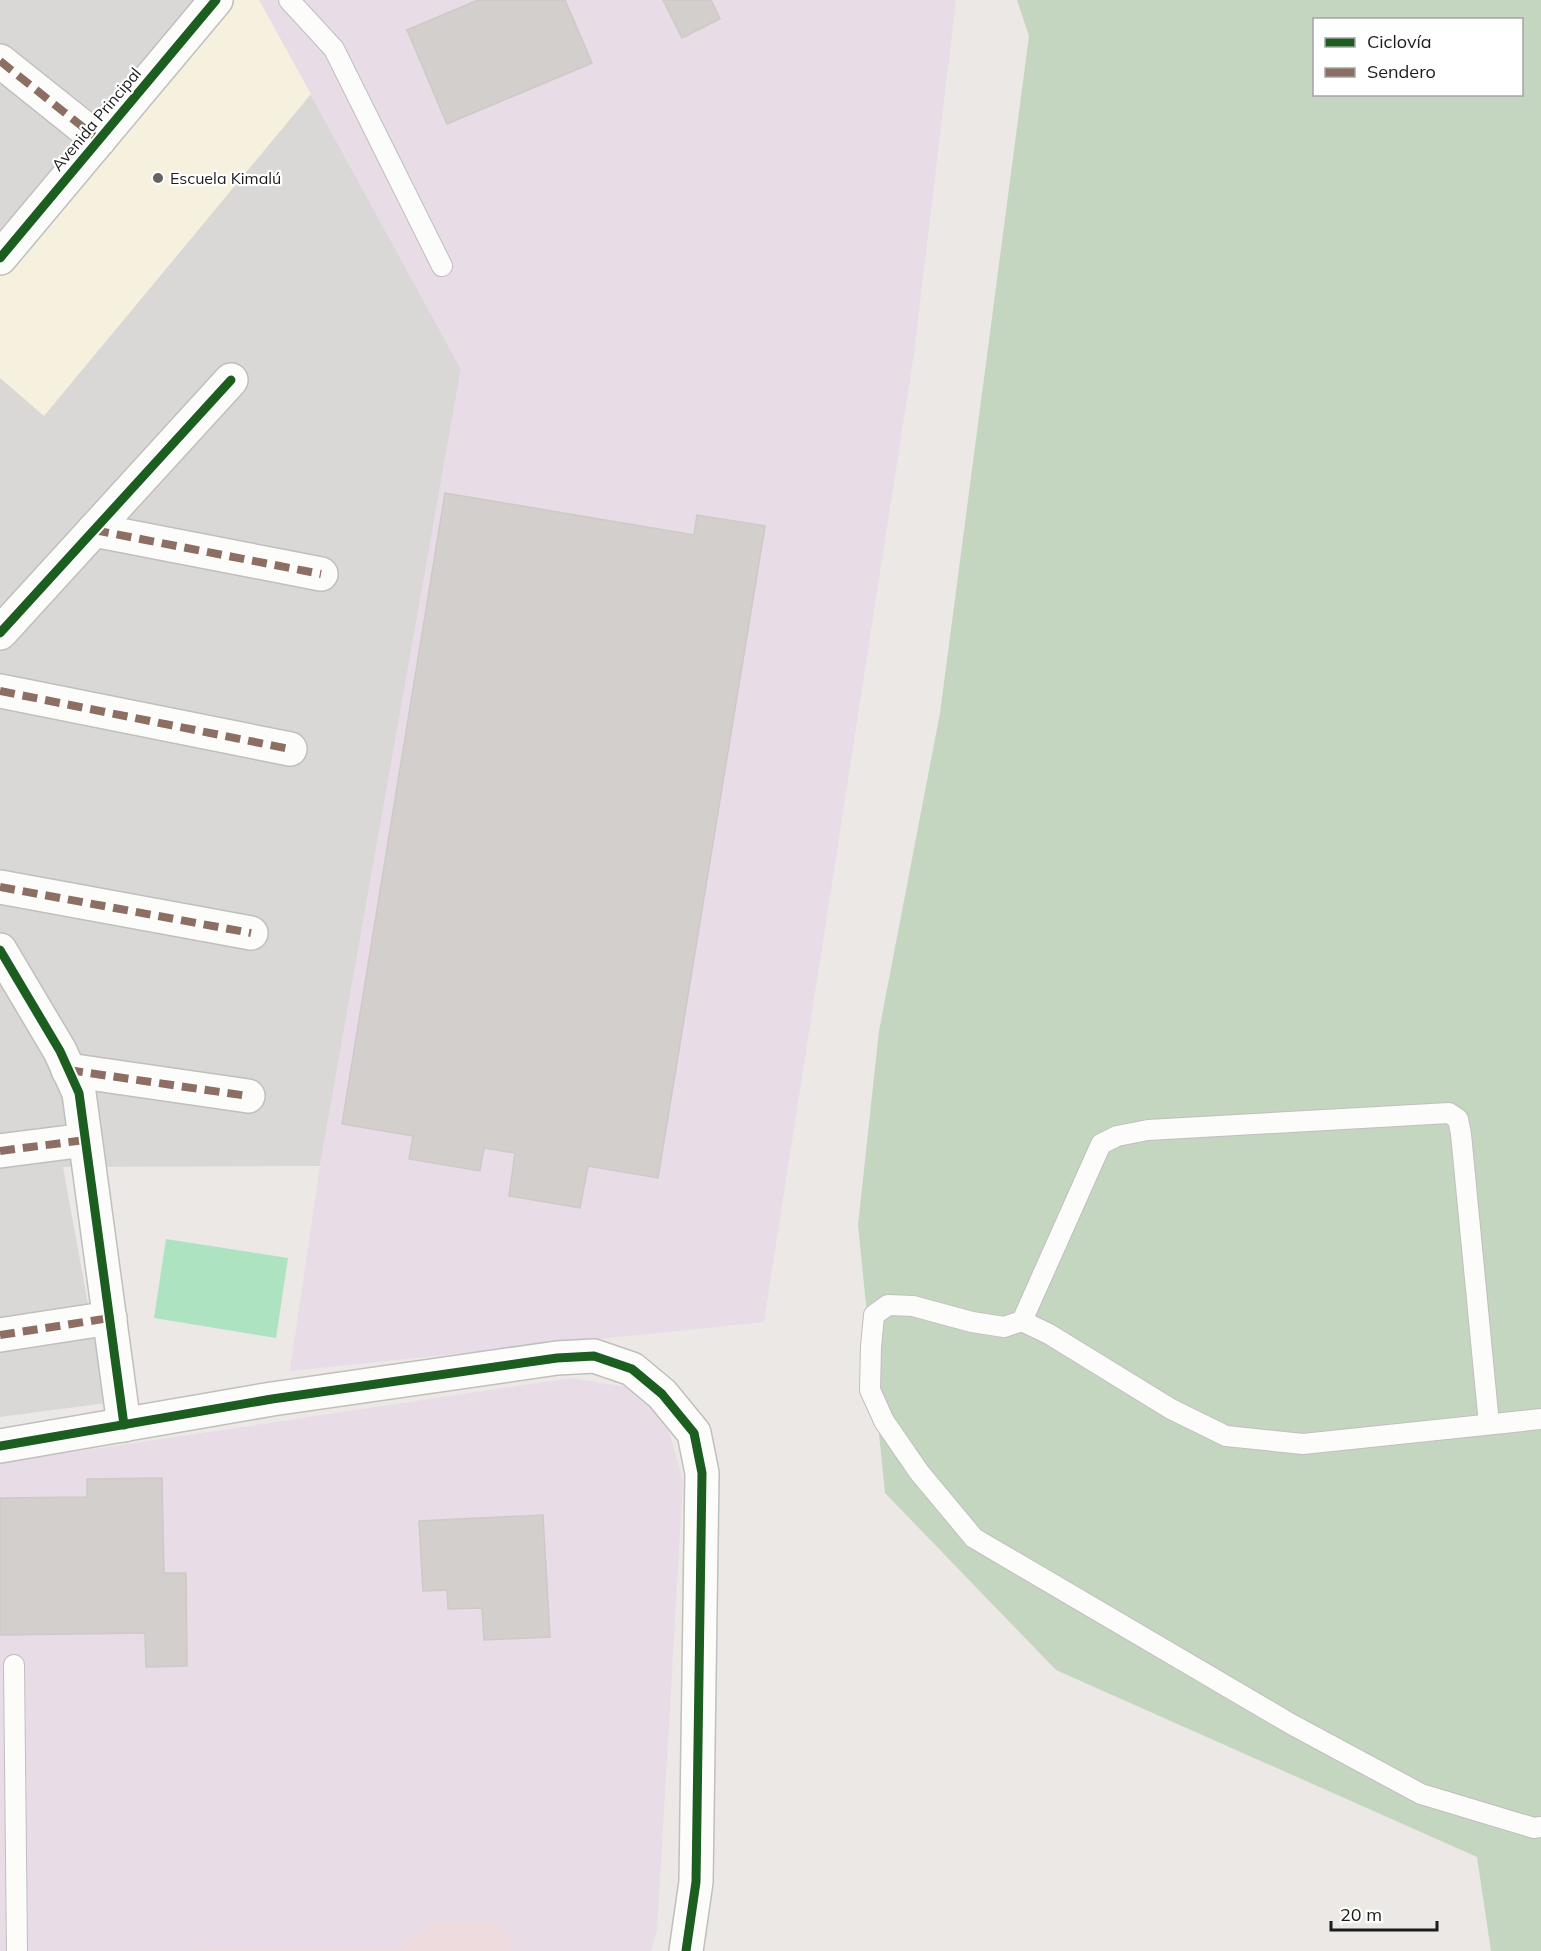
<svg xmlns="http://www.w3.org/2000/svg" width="1541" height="1951" viewBox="0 0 1541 1951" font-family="Mulish,sans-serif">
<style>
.residential{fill:#dad8d6}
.commercial{fill:#eedbdd}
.industrial{fill:#e8dce6}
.education{fill:#f6f0de}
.cemetery{fill:#c4d6c0;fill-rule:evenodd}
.pitch{fill:#aee3c1}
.building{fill:#d3cfcd;stroke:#cec9c6;stroke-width:1.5}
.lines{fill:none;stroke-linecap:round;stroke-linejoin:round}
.service-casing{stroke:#c0bfbd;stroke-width:22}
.minor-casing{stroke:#c0bfbd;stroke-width:36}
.service{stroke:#fcfcfb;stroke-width:20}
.minor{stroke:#fcfcfb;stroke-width:33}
.quiet{stroke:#8d6e63;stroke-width:8;stroke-dasharray:15 8;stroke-linecap:butt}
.cycleway-casing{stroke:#fff;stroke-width:13}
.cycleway{stroke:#1b5e20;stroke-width:9}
.poi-dot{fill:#646362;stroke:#fff;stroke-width:2}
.labels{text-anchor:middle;stroke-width:4.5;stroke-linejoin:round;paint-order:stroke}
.street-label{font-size:16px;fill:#1c1c1c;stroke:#fff}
.poi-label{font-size:16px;fill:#1c1c1c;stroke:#fff;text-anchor:start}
</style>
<rect width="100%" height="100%" fill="#ebe8e5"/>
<!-- residential -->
<path class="residential" d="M 0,0 L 259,0 L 461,369 L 320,1166 L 63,1167 L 106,1403 L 0,1417 Z"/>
<!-- commercial -->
<path class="commercial" d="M 433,1922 L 500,1924 L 515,1951 L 196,1951 L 196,1949 L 396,1950 Z"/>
<!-- industrial -->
<g class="industrial">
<path d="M 259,0 L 956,0 L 914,353 L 764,1322 L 290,1371 L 320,1166 L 461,369 Z"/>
<path d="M 571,1378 L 633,1388 L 666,1421 L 683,1481 L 657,1931 L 651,1951 L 515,1951 L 500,1924 L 433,1922 L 396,1950 L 197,1949 L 196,1951 L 0,1951 L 0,1463 Z"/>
</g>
<!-- education -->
<path class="education" d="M 230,0 L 259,0 L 311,94 L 44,416 L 0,378 L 0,261 Z"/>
<!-- cemetery -->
<path class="cemetery" d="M 1017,0 L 1541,0 L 1541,1951 L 1491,1951 L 1477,1857 L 1056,1670 L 885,1493 L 858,1225 L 879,1031 L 940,713 L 1029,36 ZM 1314,20 L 1522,20 L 1522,94 L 1314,94 Z"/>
<!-- pitch -->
<path class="pitch" d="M 166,1239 L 288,1258 L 276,1338 L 154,1318 Z"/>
<!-- building -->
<g class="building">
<path d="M 478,0 L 565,0 L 592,63 L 447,124 L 407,30 Z"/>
<path d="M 663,0 L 711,0 L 720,19 L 682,38 Z"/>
<path d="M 445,493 L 694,535 L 697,515 L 765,526 L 658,1178 L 588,1166 L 580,1208 L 509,1196 L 515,1153 L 484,1148 L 480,1171 L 409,1159 L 413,1136 L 342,1124 Z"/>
<path d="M 162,1478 L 164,1573 L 186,1573 L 187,1666 L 146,1667 L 145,1633 L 0,1635 L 0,1498 L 87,1497 L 87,1479 Z"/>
<path d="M 543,1515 L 550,1637 L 484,1640 L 482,1608 L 448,1609 L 447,1590 L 423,1591 L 419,1521 Z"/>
</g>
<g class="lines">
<defs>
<g id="service">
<path d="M 289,0 L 334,49 L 442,266"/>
<path d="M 1022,1321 L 1101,1144 L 1117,1136 L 1148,1130 L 1449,1113 L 1458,1119 L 1461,1134 L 1489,1424"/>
<path d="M 1541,1419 L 1303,1444 L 1226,1436 L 1171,1409 L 1049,1334 L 1022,1321 L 1004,1327 L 972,1322 L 913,1306 L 888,1305 L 874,1315 L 871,1347 L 870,1390 L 884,1421 L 919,1472 L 974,1538 L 1291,1724 L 1421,1794 L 1534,1828 L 1541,1827"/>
<path d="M 14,1665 L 17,1951"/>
</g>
<g id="minor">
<path d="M 0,61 L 99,140"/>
<path d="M 0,258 L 216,0"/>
<path d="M 94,530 L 321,574"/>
<path d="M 0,633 L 231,380"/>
<path d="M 0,691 L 290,749"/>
<path d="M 0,887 L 251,933"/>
<path d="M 0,950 L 60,1051 L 79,1093 L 124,1425"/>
<path d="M 68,1070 L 248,1096"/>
<path d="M 0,1151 L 85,1140"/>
<path d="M 0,1335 L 110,1318"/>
<path d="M 0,1446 L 272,1399 L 557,1358 L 594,1356 L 632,1369 L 662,1394 L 694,1433 L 702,1473 L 696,1882 L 686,1951"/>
</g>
</defs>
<!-- service casing -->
<use href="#service" class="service-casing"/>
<!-- minor casing -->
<use href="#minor" class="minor-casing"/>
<!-- service -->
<use href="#service" class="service"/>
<!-- minor -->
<use href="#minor" class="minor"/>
<!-- quiet -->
<g class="quiet">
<path d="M 0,61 L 99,140"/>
<path d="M 94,530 L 321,574"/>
<path d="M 0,691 L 290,749"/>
<path d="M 0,887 L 251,933"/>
<path d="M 68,1070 L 248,1096"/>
<path d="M 0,1151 L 85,1140"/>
<path d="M 0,1335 L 110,1318"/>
</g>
<defs>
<g id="cycleway">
<path d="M 0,258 L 216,0"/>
<path d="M 0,633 L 231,380"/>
<path d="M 0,950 L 60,1051 L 79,1093 L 124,1425"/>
<path d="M 0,1446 L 272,1399 L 557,1358 L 594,1356 L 632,1369 L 662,1394 L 694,1433 L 702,1473 L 696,1882 L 686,1951"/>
</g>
</defs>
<!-- cycleway casing -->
<use href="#cycleway" class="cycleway-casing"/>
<!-- cycleway -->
<use href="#cycleway" class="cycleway"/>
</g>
<!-- markers -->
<circle class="poi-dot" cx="158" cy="178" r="6"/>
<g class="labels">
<!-- street labels -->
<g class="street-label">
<text transform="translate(96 119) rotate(-50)" y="6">Avenida Principal</text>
</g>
<!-- poi labels -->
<g class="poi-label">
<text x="170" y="184">Escuela Kimalú</text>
</g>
</g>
<!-- legend -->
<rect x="1313" y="18" width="210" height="78" fill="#ffffff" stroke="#a4a4a4" stroke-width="1.5"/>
<rect x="1325" y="38" width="30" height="9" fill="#1b5e20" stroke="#a4a4a4" stroke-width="1.5"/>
<text x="1367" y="48" font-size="18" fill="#1c1c1c">Ciclovía</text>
<rect x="1325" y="68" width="30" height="9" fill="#8d6e63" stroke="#a4a4a4" stroke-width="1.5"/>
<text x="1367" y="78" font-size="18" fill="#1c1c1c">Sendero</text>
<!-- scale -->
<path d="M1331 1921v9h106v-9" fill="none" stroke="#1c1c1c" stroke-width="3"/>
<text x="1340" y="1921" font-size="18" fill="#1c1c1c" stroke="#ffffff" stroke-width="4.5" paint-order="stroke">20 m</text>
</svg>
